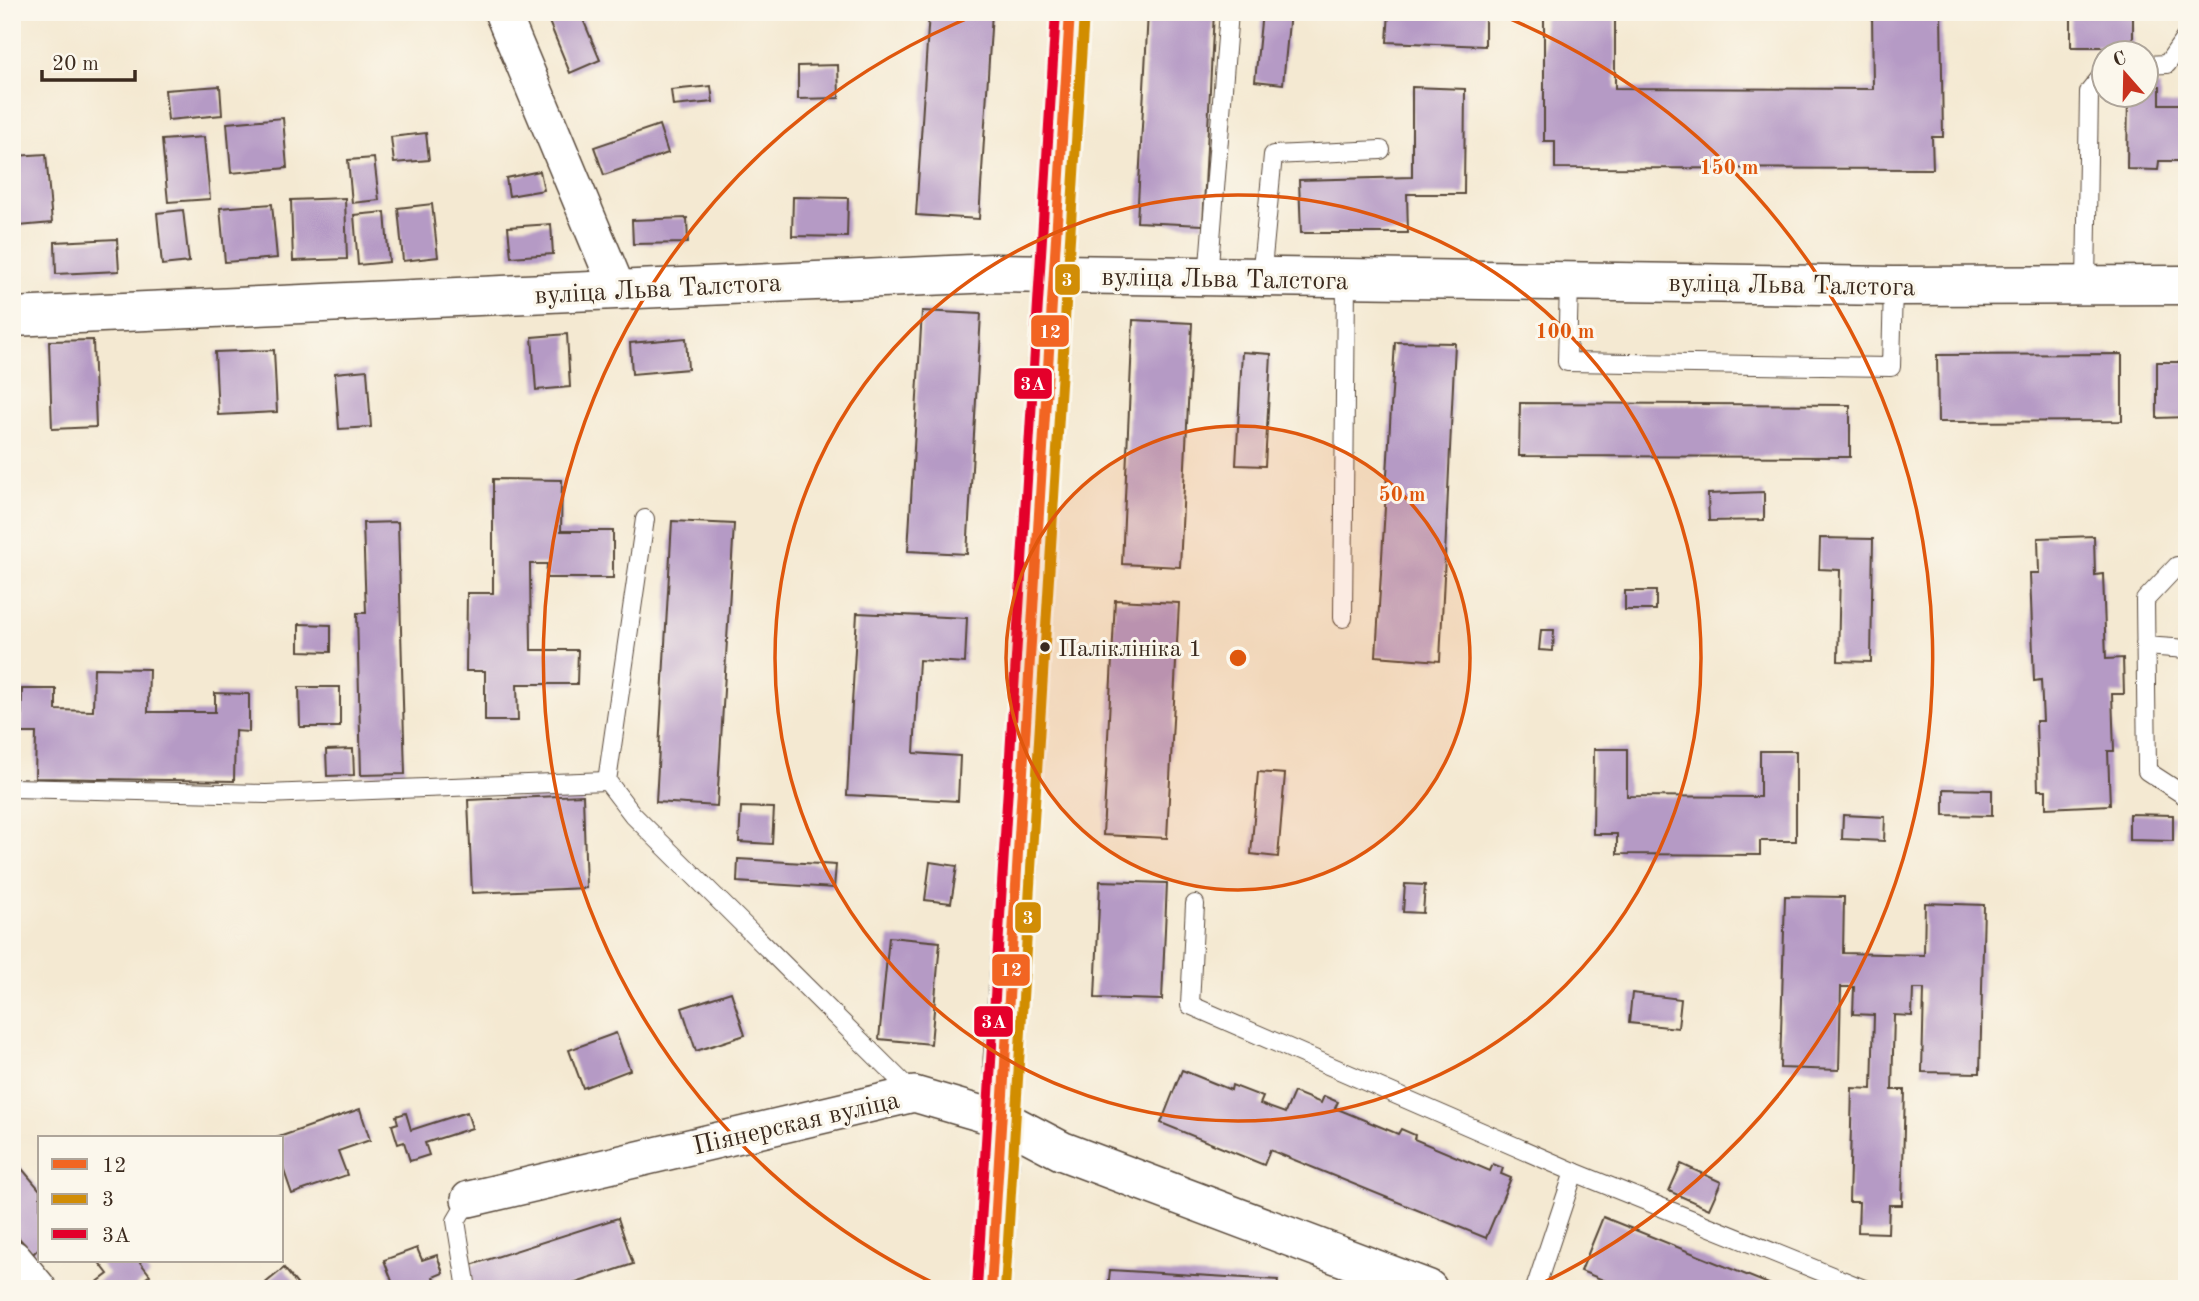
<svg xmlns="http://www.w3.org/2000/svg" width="2199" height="1301" viewBox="0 0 2199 1301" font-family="'Old Standard TT',serif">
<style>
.building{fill:#b59ac5}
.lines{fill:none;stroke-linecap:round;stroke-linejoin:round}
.service-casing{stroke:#574739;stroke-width:20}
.minor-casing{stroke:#574739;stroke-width:38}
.tertiary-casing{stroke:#574739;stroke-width:41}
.service{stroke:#fff;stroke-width:18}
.minor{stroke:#fff;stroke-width:35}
.tertiary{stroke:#fff;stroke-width:38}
.bus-1-casing{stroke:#fbf7ec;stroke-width:16}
.bus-2-casing{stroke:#fbf7ec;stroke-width:16}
.bus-3-casing{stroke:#fbf7ec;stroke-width:16}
.bus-1{stroke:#f26522;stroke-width:10}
.bus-2{stroke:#d18d06;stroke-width:10}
.bus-3{stroke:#e4002b;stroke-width:10}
.ring{fill:none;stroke:#df570d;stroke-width:3.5}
.bus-dot{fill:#3b2a1e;stroke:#fbf7ec;stroke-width:2.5}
.labels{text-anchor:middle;stroke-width:6;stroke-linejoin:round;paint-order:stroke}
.bus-label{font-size:24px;fill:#3b2a1e;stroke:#fbf7ec;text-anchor:start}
.street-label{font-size:26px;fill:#3b2a1e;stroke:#fbf7ec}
.centre{fill:#df570d;stroke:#fbf7ec;stroke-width:3.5}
.ring-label{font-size:21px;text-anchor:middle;font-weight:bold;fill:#df570d;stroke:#fbf7ec;stroke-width:6;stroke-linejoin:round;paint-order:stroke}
.line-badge{stroke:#fbf7ec;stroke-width:2.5}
.badge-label{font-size:19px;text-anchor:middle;font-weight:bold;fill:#fff}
</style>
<rect width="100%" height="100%" fill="#fbf7ec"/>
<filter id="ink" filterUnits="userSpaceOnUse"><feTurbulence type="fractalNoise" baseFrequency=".0143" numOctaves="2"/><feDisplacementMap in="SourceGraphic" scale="14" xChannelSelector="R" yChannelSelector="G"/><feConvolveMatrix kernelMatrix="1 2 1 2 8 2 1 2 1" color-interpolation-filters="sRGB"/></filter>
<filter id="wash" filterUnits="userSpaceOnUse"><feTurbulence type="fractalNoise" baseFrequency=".00686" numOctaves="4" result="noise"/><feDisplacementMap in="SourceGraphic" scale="28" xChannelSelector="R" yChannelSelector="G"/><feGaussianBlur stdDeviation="1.57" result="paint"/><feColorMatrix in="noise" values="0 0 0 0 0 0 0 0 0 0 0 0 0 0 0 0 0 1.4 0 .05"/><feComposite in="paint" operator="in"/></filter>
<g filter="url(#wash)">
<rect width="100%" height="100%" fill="#f4e9d2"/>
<g id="blocks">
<!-- building -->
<g class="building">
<path d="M 545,12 L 580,12 L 600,60 L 570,73 Z"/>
<path d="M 929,12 L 992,12 L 979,219 L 916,215 Z"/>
<path d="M 1148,12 L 1214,12 L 1203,225 L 1137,222 Z"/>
<path d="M 1262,12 L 1290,12 L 1283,84 L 1255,81 Z"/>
<path d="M 1389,12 L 1485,12 L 1485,46 L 1387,42 Z"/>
<path d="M 1544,12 L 1615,12 L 1615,88 L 1873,89 L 1872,12 L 1941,12 L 1943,137 L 1932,137 L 1933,169 L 1555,168 L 1555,141 L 1544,141 Z"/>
<rect x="2071" y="12" width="62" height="35"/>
<path d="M 838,65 L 839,98 L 798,99 L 798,66 Z"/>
<path d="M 220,86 L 222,115 L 168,120 L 165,90 Z"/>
<path d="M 711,86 L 713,102 L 673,106 L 671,90 Z"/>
<path d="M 2146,86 L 2160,86 L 2160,104 L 2187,104 L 2187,161 L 2159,161 L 2158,170 L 2127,169 L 2128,94 L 2146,94 Z"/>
<path d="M 1412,87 L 1465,89 L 1464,194 L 1407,194 L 1408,233 L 1301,233 L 1299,180 L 1412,177 Z"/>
<path d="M 283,118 L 287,168 L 231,173 L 227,123 Z"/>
<path d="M 659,125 L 668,153 L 604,175 L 594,147 Z"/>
<path d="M 426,133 L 429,160 L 394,163 L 391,137 Z"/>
<path d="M 204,137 L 210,199 L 168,202 L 162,140 Z"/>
<path d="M 46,154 L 52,223 L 19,226 L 14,156 Z"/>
<path d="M 374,158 L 379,200 L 352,203 L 348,160 Z"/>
<path d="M 540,171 L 544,190 L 509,196 L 506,178 Z"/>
<path d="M 793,197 L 848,198 L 847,237 L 792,236 Z"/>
<path d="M 345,198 L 347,259 L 293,261 L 291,200 Z"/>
<path d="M 272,204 L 277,258 L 225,262 L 220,208 Z"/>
<path d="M 432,204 L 438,257 L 403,261 L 398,208 Z"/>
<path d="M 183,210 L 189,262 L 162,265 L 157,213 Z"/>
<path d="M 385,212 L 389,262 L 358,265 L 354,215 Z"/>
<path d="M 687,218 L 688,243 L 633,244 L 632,220 Z"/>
<path d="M 551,224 L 553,254 L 511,257 L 508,227 Z"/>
<path d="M 117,239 L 119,271 L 56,274 L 55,242 Z"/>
<path d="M 922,311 L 981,314 L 967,554 L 908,551 Z"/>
<path d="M 1133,320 L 1192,323 L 1180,567 L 1122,564 Z"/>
<path d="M 567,334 L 570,387 L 536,390 L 532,337 Z"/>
<path d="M 686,338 L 688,369 L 632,374 L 630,343 Z"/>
<path d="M 93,340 L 96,427 L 52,429 L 49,341 Z"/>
<path d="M 1395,342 L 1455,343 L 1440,661 L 1376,656 Z"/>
<path d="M 274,350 L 277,412 L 218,415 L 215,352 Z"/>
<path d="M 1242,352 L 1271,354 L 1265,466 L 1236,465 Z"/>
<path d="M 2122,354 L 2122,421 L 1938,422 L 1937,355 Z"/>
<path d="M 2157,362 L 2187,362 L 2187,417 L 2157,418 Z"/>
<path d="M 367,370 L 371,427 L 339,429 L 335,373 Z"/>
<path d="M 1520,403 L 1850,405 L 1850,457 L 1519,456 Z"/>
<path d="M 493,479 L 562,480 L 561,531 L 613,531 L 613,578 L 546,578 L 547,564 L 530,564 L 531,650 L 578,650 L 577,684 L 517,684 L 518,721 L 485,721 L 485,671 L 466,671 L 467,593 L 493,593 Z"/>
<path d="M 1764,492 L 1764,520 L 1709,521 L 1708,494 Z"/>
<path d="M 672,521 L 734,524 L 717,806 L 656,802 Z"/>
<path d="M 398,522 L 405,774 L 361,775 L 357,613 L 366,613 L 363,523 Z"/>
<path d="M 2094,536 L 2095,575 L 2103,574 L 2106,659 L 2123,658 L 2124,694 L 2112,694 L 2114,751 L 2108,751 L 2110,805 L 2046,808 L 2046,790 L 2038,790 L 2036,721 L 2043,721 L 2041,680 L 2034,681 L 2030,573 L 2039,573 L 2038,538 Z"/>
<path d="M 1820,538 L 1873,539 L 1871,662 L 1838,661 L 1840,570 L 1819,569 Z"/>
<rect x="1625" y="591" width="31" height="19"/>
<path d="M 1115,600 L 1179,603 L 1167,838 L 1103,835 Z"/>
<path d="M 857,613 L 967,618 L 965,663 L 919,660 L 914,753 L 960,756 L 958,801 L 847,795 Z"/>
<path d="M 299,624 L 331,625 L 331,652 L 299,651 Z"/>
<path d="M 1541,630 L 1554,630 L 1553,651 L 1539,650 Z"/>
<path d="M 94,668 L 149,669 L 148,712 L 215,712 L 215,693 L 249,694 L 249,732 L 235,731 L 234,781 L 35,778 L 36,733 L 21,733 L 22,689 L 56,689 L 56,710 L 93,711 Z"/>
<path d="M 299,687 L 340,687 L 340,727 L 300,727 Z"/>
<path d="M 353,749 L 354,775 L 327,776 L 326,750 Z"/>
<path d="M 1594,749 L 1627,749 L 1627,796 L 1760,797 L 1760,751 L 1796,751 L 1796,841 L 1760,841 L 1760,855 L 1617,854 L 1617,834 L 1593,834 Z"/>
<path d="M 1258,772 L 1285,774 L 1278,857 L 1251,854 Z"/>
<path d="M 1944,789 L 1992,790 L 1992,816 L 1944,815 Z"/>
<path d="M 583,795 L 586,888 L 472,893 L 468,800 Z"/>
<path d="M 741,807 L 774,808 L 772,844 L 739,842 Z"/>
<path d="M 2129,814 L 2173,815 L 2173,841 L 2129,840 Z"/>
<path d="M 1843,815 L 1885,817 L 1884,841 L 1842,839 Z"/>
<path d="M 738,859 L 836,865 L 834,888 L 737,882 Z"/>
<path d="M 930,862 L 957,866 L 951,903 L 925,900 Z"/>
<path d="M 1100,881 L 1167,883 L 1162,1000 L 1095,998 Z"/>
<path d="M 1405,884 L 1425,885 L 1423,913 L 1403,912 Z"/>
<path d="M 1785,896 L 1844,897 L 1843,953 L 1924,955 L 1925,903 L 1984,905 L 1980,1073 L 1922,1072 L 1924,989 L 1913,989 L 1912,1016 L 1894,1015 L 1892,1090 L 1905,1090 L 1902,1205 L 1889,1205 L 1888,1233 L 1858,1232 L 1859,1202 L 1849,1202 L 1852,1088 L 1872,1089 L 1874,1015 L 1853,1014 L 1854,987 L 1841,987 L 1839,1070 L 1780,1068 Z"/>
<path d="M 889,937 L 940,942 L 931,1044 L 879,1039 Z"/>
<path d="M 731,992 L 745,1035 L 696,1051 L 682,1008 Z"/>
<path d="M 1632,993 L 1681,999 L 1678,1028 L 1629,1023 Z"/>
<path d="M 616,1033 L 630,1070 L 583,1088 L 569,1050 Z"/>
<path d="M 1182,1070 L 1231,1090 L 1232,1085 L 1263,1097 L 1260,1104 L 1285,1113 L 1294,1092 L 1321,1103 L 1324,1096 L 1338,1102 L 1335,1108 L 1398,1134 L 1401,1129 L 1415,1135 L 1414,1139 L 1490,1171 L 1493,1164 L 1503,1168 L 1501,1174 L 1511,1178 L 1486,1238 L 1270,1150 L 1264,1165 L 1161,1123 Z"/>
<path d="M 360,1109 L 370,1140 L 338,1151 L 347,1175 L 292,1194 L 282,1165 L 282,1138 L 276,1138 Z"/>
<path d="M 467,1112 L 472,1128 L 425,1143 L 429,1155 L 410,1161 L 404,1142 L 398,1144 L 392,1125 L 398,1123 L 396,1116 L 406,1113 L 411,1130 Z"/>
<path d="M 18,1164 L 40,1190 L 40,1247 L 33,1254 L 12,1230 L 12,1169 Z"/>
<path d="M 1681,1164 L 1721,1182 L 1709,1209 L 1669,1191 Z"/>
<path d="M 1603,1217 L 1781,1289 L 1625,1289 L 1581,1271 Z"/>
<path d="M 618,1218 L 633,1264 L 558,1289 L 475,1289 L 468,1266 Z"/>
<path d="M 417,1248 L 422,1260 L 437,1255 L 443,1273 L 433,1277 L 437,1289 L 395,1289 L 384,1260 Z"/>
<path d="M 98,1261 L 139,1261 L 150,1275 L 132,1289 L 88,1289 L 108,1274 Z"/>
<path d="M 284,1268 L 301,1289 L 258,1289 Z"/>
<path d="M 1110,1270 L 1278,1280 L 1277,1289 L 1108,1289 Z"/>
</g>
</g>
</g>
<g filter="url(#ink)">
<use href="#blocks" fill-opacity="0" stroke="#574739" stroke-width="2"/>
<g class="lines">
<defs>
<g id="service">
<path d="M 2146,65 L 2167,64 L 2187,35"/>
<path d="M 1208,278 L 1229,12"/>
<path d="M 1261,279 L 1273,155 L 1381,150"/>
<path d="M 1569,282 L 1567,362 L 1891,367 L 1893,286"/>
<path d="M 2086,285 L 2089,92 L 2104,73"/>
<path d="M 645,519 L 607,781 L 633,815 L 914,1094"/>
<path d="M 2187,566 L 2177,566 L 2145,600 L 2147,771 L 2187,797"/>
<path d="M 1343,618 L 1346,280"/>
<path d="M 2145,646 L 2187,649"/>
<path d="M 12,788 L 266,794 L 607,781"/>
<path d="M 1195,904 L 1190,1005 L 1574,1172 L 1535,1289"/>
<path d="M 1574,1172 L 1864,1289"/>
<path d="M 467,1289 L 456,1221 L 469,1199"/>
</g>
<g id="minor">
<path d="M 502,12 L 618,290"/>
<path d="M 469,1199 L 914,1094 L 1003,1120"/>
</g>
<g id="tertiary">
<path d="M 12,317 L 994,273 L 1893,286 L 2187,285"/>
<path d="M 1003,1120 L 1062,1151 L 1428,1289"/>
<path d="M 12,1259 L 37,1289"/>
<path d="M 991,1289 L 1003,1120 L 1003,1059 L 1019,839 L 1070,12"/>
</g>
</defs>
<!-- service casing -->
<use href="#service" class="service-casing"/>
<!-- minor casing -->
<use href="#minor" class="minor-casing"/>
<!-- tertiary casing -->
<use href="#tertiary" class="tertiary-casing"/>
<!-- service -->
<use href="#service" class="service"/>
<!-- minor -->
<use href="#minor" class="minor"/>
<!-- tertiary -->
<use href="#tertiary" class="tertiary"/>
<defs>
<path id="bus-1" d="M 991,1289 L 1070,12"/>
<path id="bus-2" d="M 1005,1289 L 1084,13"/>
<path id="bus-3" d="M 977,1288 L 1056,12"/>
</defs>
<!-- bus-1 casing -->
<use href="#bus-1" class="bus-1-casing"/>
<!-- bus-2 casing -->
<use href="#bus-2" class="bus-2-casing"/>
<!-- bus-3 casing -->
<use href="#bus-3" class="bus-3-casing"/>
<!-- bus-1 -->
<use href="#bus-1" class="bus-1"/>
<!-- bus-2 -->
<use href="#bus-2" class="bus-2"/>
<!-- bus-3 -->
<use href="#bus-3" class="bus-3"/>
</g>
</g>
<!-- distance rings -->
<circle cx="1238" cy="658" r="232" fill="#df570d" fill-opacity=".12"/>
<g class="ring">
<circle cx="1238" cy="658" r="232"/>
<circle cx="1238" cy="658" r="463"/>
<path d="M944 1288A695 695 0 0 1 978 14M1498 14A695 695 0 0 1 1532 1288"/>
</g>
<!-- markers -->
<circle class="bus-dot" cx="1045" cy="647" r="6"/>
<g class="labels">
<!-- bus labels -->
<g class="bus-label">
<text x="1058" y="656">Паліклініка 1</text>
</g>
<!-- street labels -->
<g class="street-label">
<text transform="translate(1225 278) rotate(1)" y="9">вуліца Льва Талстога</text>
<text transform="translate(1792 284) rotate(1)" y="9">вуліца Льва Талстога</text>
<text transform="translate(658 288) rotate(-3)" y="9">вуліца Льва Талстога</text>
<text transform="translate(796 1122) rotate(-13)" y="9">Піянерская вуліца</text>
</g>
</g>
<circle cx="1238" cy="658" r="10" class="centre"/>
<g class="ring-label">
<text x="1729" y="174">150 m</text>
<text x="1565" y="338">100 m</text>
<text x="1402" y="501">50 m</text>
</g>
<g class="line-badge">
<rect x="1054" y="263" width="27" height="33" rx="7" fill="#d18d06"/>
<rect x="1030" y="314" width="40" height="34" rx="7" fill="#f26522"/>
<rect x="1013" y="367" width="40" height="33" rx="7" fill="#e4002b"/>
<rect x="1014" y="901" width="28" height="33" rx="7" fill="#d18d06"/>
<rect x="991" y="953" width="40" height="34" rx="7" fill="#f26522"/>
<rect x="973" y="1005" width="41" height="33" rx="7" fill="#e4002b"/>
</g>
<g class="badge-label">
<text x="1067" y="286">3</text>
<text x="1050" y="338">12</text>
<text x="1033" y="390">3А</text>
<text x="1028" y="924">3</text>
<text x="1011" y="976">12</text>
<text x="994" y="1028">3А</text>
</g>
<!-- margin -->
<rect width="2199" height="1301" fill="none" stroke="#fbf7ec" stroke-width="42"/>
<!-- legend -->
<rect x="38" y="1136" width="245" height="126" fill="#fbf7ec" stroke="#aea59a" stroke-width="2"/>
<rect x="52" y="1159" width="35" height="10" fill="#f26522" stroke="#aea59a" stroke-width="2"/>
<text x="102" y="1172" font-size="21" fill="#3b2a1e">12</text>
<rect x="52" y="1194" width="35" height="10" fill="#d18d06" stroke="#aea59a" stroke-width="2"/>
<text x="102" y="1206" font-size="21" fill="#3b2a1e">3</text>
<rect x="52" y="1229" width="35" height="10" fill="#e4002b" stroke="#aea59a" stroke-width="2"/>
<text x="102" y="1242" font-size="21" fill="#3b2a1e">3А</text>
<!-- north arrow -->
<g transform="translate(2125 74) rotate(340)"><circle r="33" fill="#fbf7ec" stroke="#aea59a" stroke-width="2"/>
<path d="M0-5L12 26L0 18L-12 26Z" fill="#c8321e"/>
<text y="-10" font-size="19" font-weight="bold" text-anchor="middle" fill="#3b2a1e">С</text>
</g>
<!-- scale -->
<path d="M42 70v10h93v-10" fill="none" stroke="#3b2a1e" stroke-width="3.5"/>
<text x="52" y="70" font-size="21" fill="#3b2a1e" stroke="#fbf7ec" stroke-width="5" paint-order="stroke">20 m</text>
</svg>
